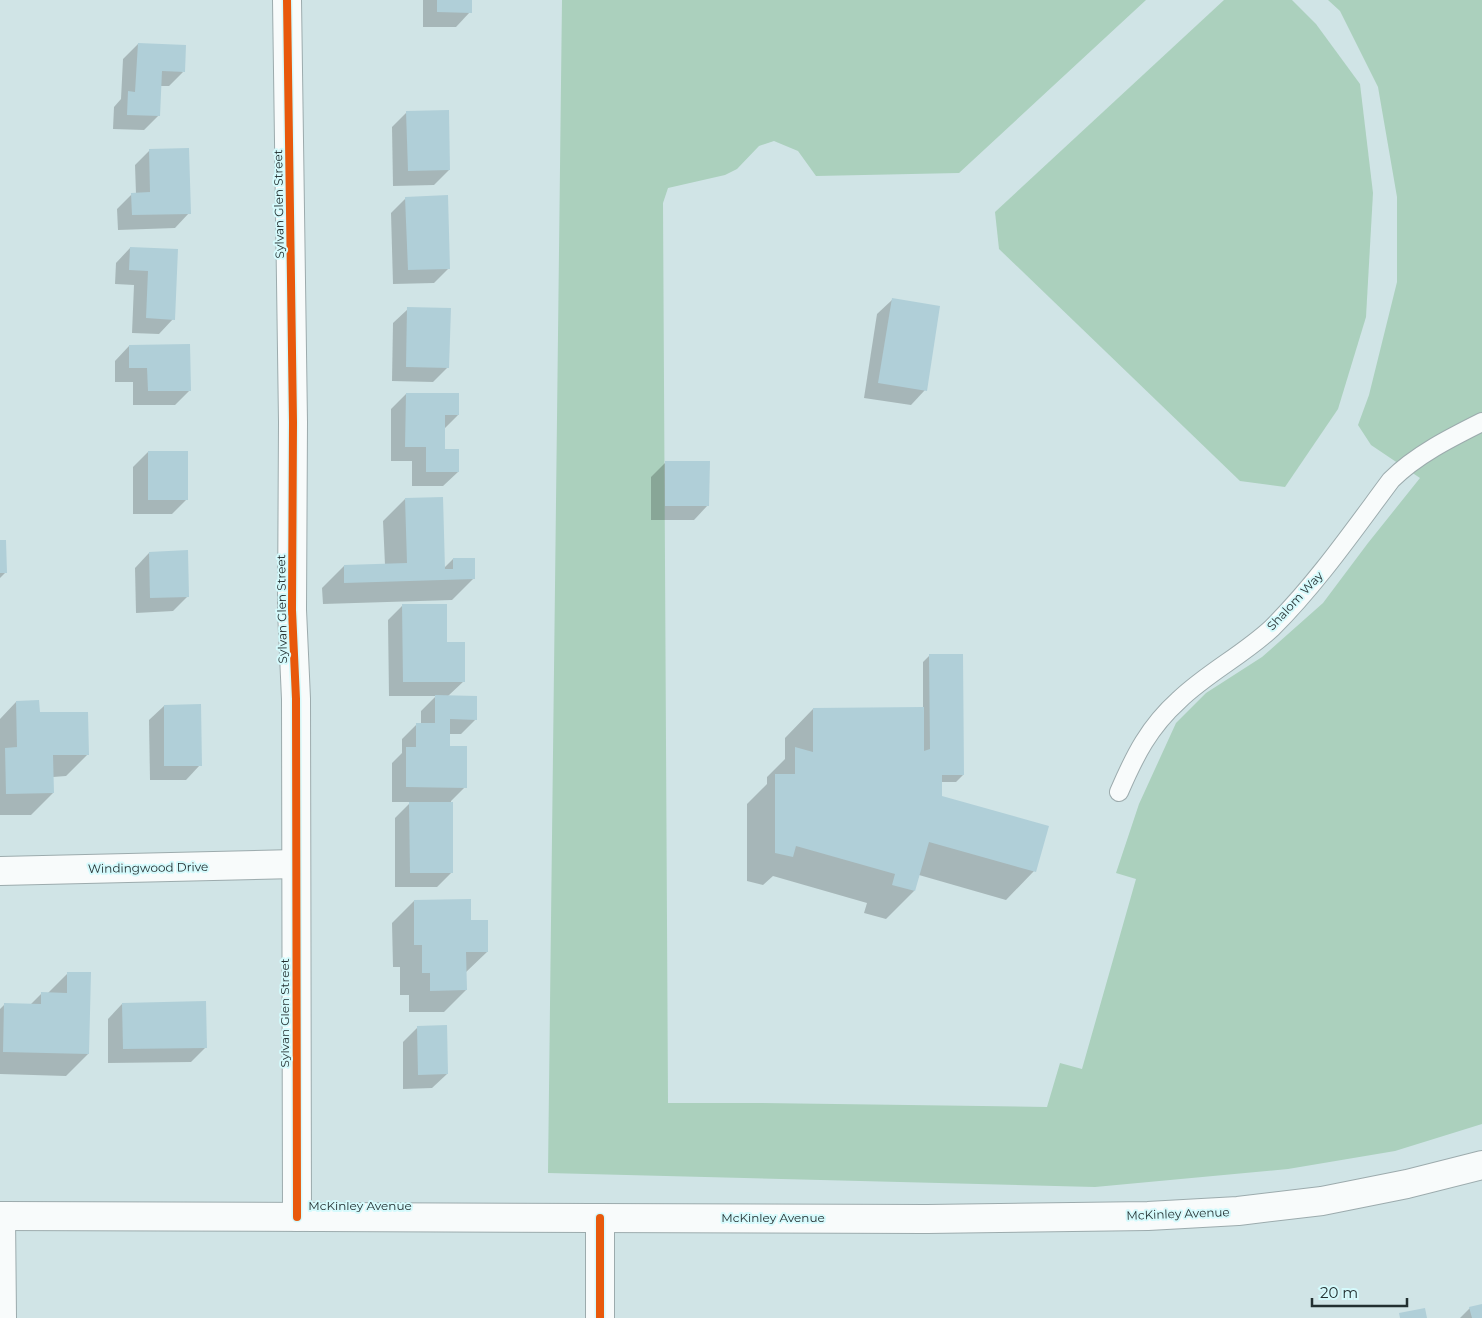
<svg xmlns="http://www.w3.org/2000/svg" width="1482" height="1318" viewBox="0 0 1482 1318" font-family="Montserrat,sans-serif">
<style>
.green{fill:#abd0bd}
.shadow{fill:#0003}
.building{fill:#b0cfd8}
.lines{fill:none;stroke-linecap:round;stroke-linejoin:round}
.lane-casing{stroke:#9cabad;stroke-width:20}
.street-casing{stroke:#9cabad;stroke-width:30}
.primary-casing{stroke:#9cabad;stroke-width:30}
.lane{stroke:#f8fbfb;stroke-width:18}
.street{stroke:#f8fbfb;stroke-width:28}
.primary{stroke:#f8fbfb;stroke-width:28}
.cycleway-casing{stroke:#d5fafc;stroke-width:11}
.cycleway{stroke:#e8590c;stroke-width:8}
.labels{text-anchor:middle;stroke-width:4;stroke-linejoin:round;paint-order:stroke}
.street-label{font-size:12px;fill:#233031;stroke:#d5fafc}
</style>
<rect width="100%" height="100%" fill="#d0e4e6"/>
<!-- green -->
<g class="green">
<path d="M 562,0 L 1146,0 L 959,173 L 816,176 L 798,151 L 774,141 L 759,146 L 737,169 L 725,175 L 668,188 L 663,203 L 668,1103 L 762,1103 L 1047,1107 L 1060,1063 L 1082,1069 L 1136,879 L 1116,873 L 1139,804 L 1176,723 L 1206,693 L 1262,657 L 1323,603 L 1368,543 L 1420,478 L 1371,445 L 1358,425 L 1369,395 L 1397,282 L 1397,197 L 1378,87 L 1340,11 L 1328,0 L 1482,0 L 1482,1124 L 1395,1151 L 1288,1169 L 1095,1187 L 548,1173 Z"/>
<path d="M 1224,0 L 1292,0 L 1316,24 L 1360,84 L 1373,193 L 1366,317 L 1338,409 L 1285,487 L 1240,481 L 999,249 L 995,212 Z"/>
</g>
<!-- shadow -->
<g class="shadow">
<path d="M 423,0 L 471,0 L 470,12 L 456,27 L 423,27 Z"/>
<path d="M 138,44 L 183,72 L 169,86 L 160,86 L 159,115 L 144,130 L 113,129 L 114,107 L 121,99 L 123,59 Z"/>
<path d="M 407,112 L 449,170 L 434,185 L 393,186 L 392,127 Z"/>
<path d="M 150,150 L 189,213 L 175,228 L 118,230 L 117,209 L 132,194 L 136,194 L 135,165 Z"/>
<path d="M 406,198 L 449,268 L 434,283 L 393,284 L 391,213 Z"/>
<path d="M 130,248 L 177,250 L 173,319 L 159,334 L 132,333 L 134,285 L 115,284 L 116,263 Z"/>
<path d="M 892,300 L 925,390 L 911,405 L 864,398 L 877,314 Z"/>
<path d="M 408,309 L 448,367 L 433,382 L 392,381 L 393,323 Z"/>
<path d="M 129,346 L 190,390 L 175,405 L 133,405 L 133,382 L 115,382 L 115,361 Z"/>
<path d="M 406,394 L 458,415 L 444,429 L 443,451 L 458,472 L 443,486 L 412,486 L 412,461 L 391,461 L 391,409 Z"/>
<path d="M 148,452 L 187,499 L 172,514 L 133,514 L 133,467 Z"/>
<path d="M 666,462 L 708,505 L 694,520 L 651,520 L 651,477 Z"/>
<path d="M 405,499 L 444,568 L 453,559 L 474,578 L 452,600 L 323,604 L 322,588 L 344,566 L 385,565 L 383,521 Z"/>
<path d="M 0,541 L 6,572 L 0,578 Z"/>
<path d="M 149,553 L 188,596 L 173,611 L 136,613 L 135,568 Z"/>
<path d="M 402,606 L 446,643 L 464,681 L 448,696 L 476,719 L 461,734 L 449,734 L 449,748 L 465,787 L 451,801 L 452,872 L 437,887 L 395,887 L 395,818 L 411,802 L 392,802 L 392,763 L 402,753 L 402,739 L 417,724 L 421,724 L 421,711 L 436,696 L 389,696 L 388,620 Z"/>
<path d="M 930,655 L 963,775 L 956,782 L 941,782 L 941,797 L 1034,871 L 1006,900 L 919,875 L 914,891 L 886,919 L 864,913 L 867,903 L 773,876 L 763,885 L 747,881 L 747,804 L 767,784 L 767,777 L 785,759 L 785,738 L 813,709 L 923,708 L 923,662 Z"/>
<path d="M 16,702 L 39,714 L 88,754 L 66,776 L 53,777 L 53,793 L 31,815 L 0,815 L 0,719 Z"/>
<path d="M 164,706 L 200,765 L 186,780 L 150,780 L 149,720 Z"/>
<path d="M 414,901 L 470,922 L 487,952 L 465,973 L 466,990 L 444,1012 L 409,1012 L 409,995 L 400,995 L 400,967 L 393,967 L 392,923 Z"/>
<path d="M 68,973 L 88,1054 L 66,1076 L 0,1074 L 0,1009 L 5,1004 L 30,1005 L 42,993 L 47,994 Z"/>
<path d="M 122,1004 L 206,1047 L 191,1062 L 108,1063 L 108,1019 Z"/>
<path d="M 418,1027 L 447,1074 L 432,1088 L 403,1089 L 403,1042 Z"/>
<path d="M 1482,1305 L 1482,1318 L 1460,1318 L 1470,1308 Z"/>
</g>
<!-- building -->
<g class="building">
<path d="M 437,0 L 472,0 L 472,13 L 437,12 Z"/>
<path d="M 138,43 L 186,45 L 185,72 L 162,71 L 160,116 L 127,115 L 128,91 L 135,92 Z"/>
<path d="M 449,110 L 450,170 L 408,171 L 406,111 Z"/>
<path d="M 189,148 L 191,214 L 132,215 L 131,193 L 150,192 L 149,149 Z"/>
<path d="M 448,195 L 450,269 L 408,270 L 405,197 Z"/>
<path d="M 130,247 L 178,249 L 175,320 L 146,318 L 148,271 L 129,270 Z"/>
<path d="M 892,298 L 940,306 L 927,391 L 878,383 Z"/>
<path d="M 407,307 L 451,308 L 449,368 L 406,367 Z"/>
<path d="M 190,344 L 191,391 L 148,391 L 147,368 L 129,368 L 129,345 Z"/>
<path d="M 406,393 L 459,393 L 459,415 L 445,415 L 445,449 L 459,449 L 459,472 L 426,472 L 426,447 L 405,447 Z"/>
<rect x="148" y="451" width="40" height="49"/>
<path d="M 665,461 L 710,461 L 709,506 L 665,506 Z"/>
<path d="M 443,497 L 445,569 L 453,569 L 453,558 L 475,558 L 475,579 L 344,583 L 344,565 L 407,563 L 405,498 Z"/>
<path d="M 0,540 L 6,540 L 7,573 L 0,573 Z"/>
<path d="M 188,550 L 189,597 L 150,598 L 149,552 Z"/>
<path d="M 402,604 L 447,604 L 447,642 L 465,642 L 465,682 L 403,682 Z"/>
<path d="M 929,654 L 963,654 L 964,775 L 942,775 L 942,796 L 1049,826 L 1036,872 L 929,842 L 915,891 L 892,885 L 895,874 L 796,846 L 793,857 L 775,853 L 775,774 L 795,774 L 795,747 L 813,752 L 813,708 L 924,707 L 924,751 L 930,749 Z"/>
<path d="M 435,695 L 477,696 L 477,720 L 450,719 L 450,746 L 467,746 L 467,788 L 406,787 L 406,747 L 416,747 L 416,723 L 435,723 Z"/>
<path d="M 39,700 L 40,712 L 88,712 L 89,755 L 53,755 L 54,793 L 6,794 L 5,748 L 17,747 L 16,701 Z"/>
<path d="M 201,704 L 202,766 L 164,766 L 164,705 Z"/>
<path d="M 409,802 L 453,802 L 453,873 L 410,873 Z"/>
<path d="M 471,899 L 471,920 L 488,920 L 488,952 L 466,952 L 467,990 L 430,991 L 430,973 L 422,973 L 422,945 L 414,945 L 414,900 Z"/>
<path d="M 67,972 L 91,972 L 89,1054 L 3,1052 L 4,1003 L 41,1004 L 41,992 L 67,993 Z"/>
<path d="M 206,1001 L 207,1048 L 123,1049 L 122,1003 Z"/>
<path d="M 447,1025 L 448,1074 L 418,1075 L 417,1026 Z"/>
<path d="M 1482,1304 L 1482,1318 L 1472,1318 L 1469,1307 Z"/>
<path d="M 1425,1308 L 1427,1318 L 1400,1318 L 1399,1313 Z"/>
</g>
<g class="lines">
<defs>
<g id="lane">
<path d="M 1119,792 C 1135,755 1149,727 1179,700 C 1207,673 1243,655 1272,628 C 1317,583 1353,531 1391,480 C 1416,455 1450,438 1482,422"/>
<path d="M 6,1216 L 7,1318"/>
</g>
<g id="street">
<path d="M 287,0 L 293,422 L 292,610 L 296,699 L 297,1217"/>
<path d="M 0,871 L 296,864"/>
<path d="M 600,1218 L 600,1318"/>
</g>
<path id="primary" d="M 0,1216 L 927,1219 L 1148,1216 L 1238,1211 L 1322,1201 L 1407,1184 L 1482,1165"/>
</defs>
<!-- lane casing -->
<use href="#lane" class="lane-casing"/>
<!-- street casing -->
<use href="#street" class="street-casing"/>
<!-- primary casing -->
<use href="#primary" class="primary-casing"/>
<!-- lane -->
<use href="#lane" class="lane"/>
<!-- street -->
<use href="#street" class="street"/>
<!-- primary -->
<use href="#primary" class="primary"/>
<defs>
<g id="cycleway">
<path d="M 287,0 L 293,422 L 292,610 L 296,699 L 297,1217"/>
<path d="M 600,1218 L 600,1318"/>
</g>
</defs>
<!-- cycleway casing -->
<use href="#cycleway" class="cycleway-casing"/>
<!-- cycleway -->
<use href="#cycleway" class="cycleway"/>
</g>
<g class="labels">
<!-- street labels -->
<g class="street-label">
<text transform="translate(279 204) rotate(-91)" y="4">Sylvan Glen Street</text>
<text transform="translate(1295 601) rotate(-47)" y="4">Shalom Way</text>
<text transform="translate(282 609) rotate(-91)" y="4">Sylvan Glen Street</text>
<text transform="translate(148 868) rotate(-1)" y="4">Windingwood Drive</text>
<text transform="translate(285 1013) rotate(-90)" y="4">Sylvan Glen Street</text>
<text x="360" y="1210">McKinley Avenue</text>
<text transform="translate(1178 1214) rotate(-2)" y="4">McKinley Avenue</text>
<text x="773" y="1222">McKinley Avenue</text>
</g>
</g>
<!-- scale -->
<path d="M1312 1298v8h95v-8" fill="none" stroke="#233031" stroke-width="2.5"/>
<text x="1320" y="1298" font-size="15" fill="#233031" stroke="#d5fafc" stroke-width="4" paint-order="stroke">20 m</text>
</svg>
